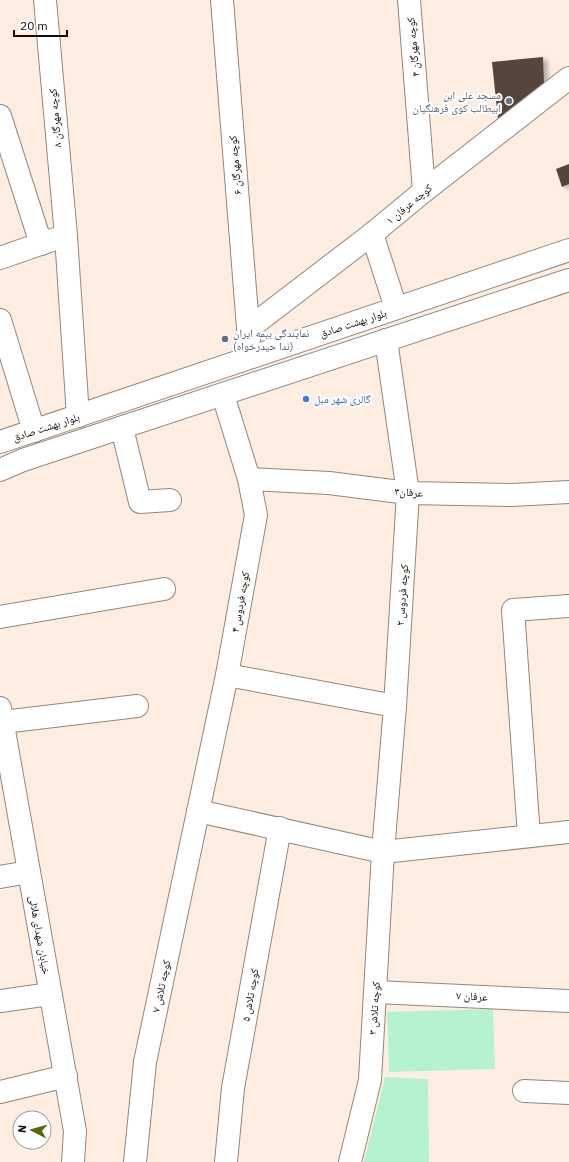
<svg xmlns="http://www.w3.org/2000/svg" width="569" height="1162" viewBox="0 0 569 1162" font-family="'IBM Plex Sans','Noto Naskh Arabic',sans-serif">
<style>
.green{fill:#b5f3ce}
.building{fill:#54443d;filter:url(#shadow)}
.lines{fill:none;stroke-linecap:round;stroke-linejoin:round}
.minor-casing{stroke:#94867a;stroke-width:24}
.minor{stroke:#fff;stroke-width:22}
.worship-dot{fill:#6b7280;stroke:#fff;stroke-width:1.5}
.service-dot{fill:#5c6f8a;stroke:#fff;stroke-width:1.5}
.shop-dot{fill:#3f7fe0;stroke:#fff;stroke-width:1.5}
.labels{text-anchor:middle;stroke-width:4;stroke-linejoin:round;paint-order:stroke}
.street-label{font-size:11px;fill:#100b07;stroke:#fff}
.worship-label{font-size:11px;fill:#5b616d;stroke:#fff;text-anchor:end}
.service-label{font-size:11px;fill:#4e5e75;stroke:#fff;text-anchor:start}
.shop-label{font-size:11px;fill:#366cbe;stroke:#fff;text-anchor:start}
</style>
<defs>
<filter id="shadow"><feDropShadow dx="4.5" dy="2.5" stdDeviation="2" flood-color="#0004"/></filter>
</defs>
<rect width="100%" height="100%" fill="#feeee1"/>
<!-- green -->
<g class="green">
<path d="M 493,1009 L 495,1069 L 389,1072 L 387,1012 Z"/>
<path d="M 385,1077 L 428,1079 L 429,1162 L 364,1162 Z"/>
</g>
<!-- building -->
<g class="building">
<path d="M 543,57 L 544,83 L 498,119 L 492,62 Z"/>
<path d="M 569,164 L 569,184 L 562,187 L 556,169 Z"/>
</g>
<g class="lines">
<defs>
<g id="minor">
<path d="M 45,0 L 66,236 L 78,416"/>
<path d="M 222,0 L 249,340"/>
<path d="M 409,0 L 424,191"/>
<path d="M 0,116 L 41,244"/>
<path d="M 372,234 L 396,308"/>
<path d="M 0,258 L 55,239"/>
<path d="M 0,320 L 34,431"/>
<path d="M 248,329 L 372,234 L 424,191 L 569,78"/>
<path d="M 122,428 L 140,502 L 170,500"/>
<path d="M 0,442 L 569,250"/>
<path d="M 0,470 L 23,460 L 569,280"/>
<path d="M 249,479 L 329,483 L 408,493 L 512,495 L 569,492"/>
<path d="M 0,617 L 164,589"/>
<path d="M 227,675 L 395,706"/>
<path d="M 0,708 L 75,1131 L 73,1162"/>
<path d="M 3,722 L 137,706"/>
<path d="M 198,811 L 383,852 L 569,832"/>
<path d="M 529,836 L 513,610 L 569,606"/>
<path d="M 0,877 L 29,872"/>
<path d="M 376,992 L 569,1001"/>
<path d="M 0,1001 L 50,994"/>
<path d="M 524,1091 L 569,1093"/>
<path d="M 0,1092 L 66,1076"/>
<path d="M 135,1162 L 145,1062 L 227,675 L 256,515 L 249,479 L 223,395"/>
<path d="M 226,1162 L 233,1088 L 280,828"/>
<path d="M 350,1162 L 370,1080 L 383,852 L 395,706 L 408,493 L 386,340"/>
</g>
</defs>
<!-- minor casing -->
<use href="#minor" class="minor-casing"/>
<!-- minor -->
<use href="#minor" class="minor"/>
</g>
<!-- markers -->
<circle class="worship-dot" cx="509" cy="101" r="4"/>
<circle class="service-dot" cx="225" cy="339" r="4"/>
<circle class="shop-dot" cx="306" cy="399" r="4"/>
<g class="labels">
<!-- street labels -->
<g class="street-label">
<text transform="translate(413 47) rotate(-95)" y="4">کوچه مهرگان ۴</text>
<text transform="translate(55 118) rotate(-95)" y="4">کوچه مهرگان ۸</text>
<text transform="translate(235 165) rotate(-95)" y="4">کوچه مهرگان ۶</text>
<text transform="translate(409 204) rotate(-40)" y="4">کوچه عرفان ۱</text>
<text transform="translate(353 323) rotate(-18)" y="4">بلوار بهشت صادق</text>
<text transform="translate(46 427) rotate(-18)" y="4">بلوار بهشت صادق</text>
<text transform="translate(409 492) rotate(4)" y="4">عرفان۳</text>
<text transform="translate(402 595) rotate(-86)" y="4">کوچه فردوس ۲</text>
<text transform="translate(240 602) rotate(-80)" y="4">کوچه فردوس ۴</text>
<text transform="translate(40 935) rotate(80)" y="4">خیابان شهدای هلالی</text>
<text transform="translate(161 986) rotate(-78)" y="4">کوچه تلاش ۷</text>
<text transform="translate(250 995) rotate(-80)" y="4">کوچه تلاش ۵</text>
<text transform="translate(472 996) rotate(3)" y="4">عرفان ۷</text>
<text transform="translate(374 1008) rotate(-86)" y="4">کوچه تلاش ۳</text>
</g>
<!-- worship labels -->
<g class="worship-label">
<text x="501" y="99">مسجد علی ابن<tspan x="501" dy="13">ابیطالب کوی فرهنگیان</tspan></text>
</g>
<!-- service labels -->
<g class="service-label">
<text x="233" y="337">نمایندگی بیمه ایران<tspan x="233" dy="13">(ندا حیدرخواه)</tspan></text>
</g>
<!-- shop labels -->
<g class="shop-label">
<text x="314" y="403">گالری شهر مبل</text>
</g>
</g>
<!-- north arrow -->
<g transform="translate(32 1130) rotate(276)"><circle r="19" fill="#ffffff" stroke="#9f9d9c"/>
<path d="M0-3L7 15L0 10L-7 15Z" fill="#5b6507"/>
<text y="-6" font-size="11" font-weight="bold" text-anchor="middle" fill="#100b07">N</text>
</g>
<!-- scale -->
<path d="M14 30v6h53v-6" fill="none" stroke="#100b07" stroke-width="2"/>
<text x="20" y="30" font-size="12" fill="#100b07" stroke="#ffffff" stroke-width="3" paint-order="stroke">20 m</text>
</svg>
